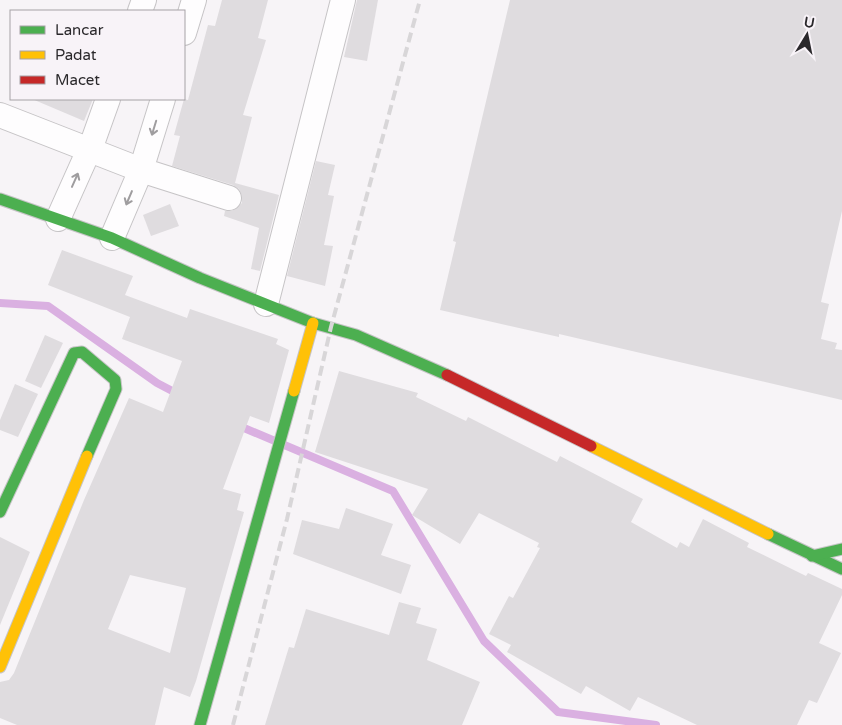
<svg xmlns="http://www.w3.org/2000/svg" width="842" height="725" viewBox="0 0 842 725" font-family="'Varela Round',sans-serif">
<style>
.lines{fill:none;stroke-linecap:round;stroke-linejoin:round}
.stream{stroke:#dab0e1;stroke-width:8}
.building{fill:#dfdcdf;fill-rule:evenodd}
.street-casing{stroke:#c6c4c6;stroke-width:26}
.fast-casing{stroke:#c6c4c6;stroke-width:13}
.slow-casing{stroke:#c6c4c6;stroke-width:13}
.jam-casing{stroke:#c6c4c6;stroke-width:13}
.street{stroke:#fefdfe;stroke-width:24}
.fast{stroke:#4caf50;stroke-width:11}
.slow{stroke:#ffc107;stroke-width:11}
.jam{stroke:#c62828;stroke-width:11}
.rail{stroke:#d8d6d8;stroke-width:4;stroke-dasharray:10 5;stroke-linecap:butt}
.oneway{stroke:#9f9d9f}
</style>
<rect width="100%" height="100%" fill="#f7f4f7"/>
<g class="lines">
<!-- stream -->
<g class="stream">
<path d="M 0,303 L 48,306 L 157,383 L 178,394"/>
<path d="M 237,425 L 393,491 L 484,641 L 558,712 L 656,725"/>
</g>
</g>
<!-- building -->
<g class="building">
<path d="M 222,0 L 268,0 L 258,38 L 266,40 L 243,115 L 252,117 L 235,183 L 279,195 L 260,271 L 251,269 L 259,228 L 224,216 L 225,211 L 232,211 L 242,203 L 242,196 L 239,189 L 233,185 L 172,166 L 180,136 L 174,135 L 184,99 L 188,100 L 208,25 L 215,26 Z"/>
<path d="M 357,0 L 378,0 L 367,61 L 344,57 Z"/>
<path d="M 510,0 L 842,0 L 842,211 L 821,302 L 829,304 L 821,339 L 837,343 L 835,349 L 842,350 L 842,400 L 559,334 L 559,337 L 440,310 L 456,242 L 453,241 Z"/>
<path d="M 32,99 L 93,99 L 84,121 Z"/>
<path d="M 316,161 L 335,165 L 328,195 L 334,196 L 324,245 L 333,246 L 325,286 L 287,276 Z"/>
<path d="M 170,204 L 179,226 L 151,236 L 143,215 Z"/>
<path d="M 62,250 L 133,276 L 125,295 L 187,318 L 190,309 L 278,339 L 276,344 L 289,350 L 269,423 L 250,416 L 223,489 L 241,494 L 237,510 L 244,512 L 196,681 L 190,697 L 164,687 L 155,725 L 17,725 L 0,718 L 0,682 L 9,680 L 14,673 L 84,500 L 129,398 L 163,412 L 182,361 L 122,339 L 130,317 L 48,285 ZM 130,575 L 186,588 L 170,653 L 108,629 Z"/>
<path d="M 45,335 L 63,343 L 41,388 L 25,381 Z"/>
<path d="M 339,371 L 418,393 L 416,397 L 466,421 L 468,417 L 557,462 L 560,456 L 643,499 L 631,522 L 677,548 L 680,542 L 689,547 L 703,519 L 749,543 L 747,547 L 806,576 L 808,573 L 842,589 L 842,595 L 819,643 L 841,653 L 817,703 L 809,700 L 797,725 L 697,725 L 638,697 L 630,711 L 586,686 L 581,694 L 507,652 L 511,645 L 489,634 L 509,596 L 513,598 L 540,548 L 537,547 L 539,543 L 479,513 L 460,544 L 412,515 L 428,489 L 315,452 Z"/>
<path d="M 15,384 L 38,394 L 18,437 L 0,430 L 0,420 Z"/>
<path d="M 346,508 L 393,524 L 381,555 L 411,565 L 401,594 L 293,554 L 302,520 L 339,529 Z"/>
<path d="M 0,537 L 30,552 L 0,625 Z"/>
<path d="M 399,602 L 421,608 L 416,623 L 437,629 L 427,660 L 480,682 L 462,725 L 265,725 L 289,647 L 294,648 L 306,609 L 389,635 Z"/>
</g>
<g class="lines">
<defs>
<g id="street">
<path d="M 140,11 L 144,0"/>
<path d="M 184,33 L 194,0"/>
<path d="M 0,115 L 141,170 L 229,198"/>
<path d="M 58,219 L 93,141 L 108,99"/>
<path d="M 112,238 L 141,170 L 163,99"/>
<path d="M 266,304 L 343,0"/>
</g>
<g id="fast">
<path d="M 0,199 L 112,238 L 200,278 L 313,323 L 356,335 L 447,375"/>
<path d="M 0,512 L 74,353 L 82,352 L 115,380 L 116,389 L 87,456"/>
<path d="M 768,534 L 842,569"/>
<path d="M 812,556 L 842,549"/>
<path d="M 200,725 L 294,391"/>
</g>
<g id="slow">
<path d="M 294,391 L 313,323"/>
<path d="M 591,446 L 768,534"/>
<path d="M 0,667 L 87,456"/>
</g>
<path id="jam" d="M 447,375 L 591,446"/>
</defs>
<!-- street casing -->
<use href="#street" class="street-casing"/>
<!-- fast casing -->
<use href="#fast" class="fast-casing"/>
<!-- slow casing -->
<use href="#slow" class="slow-casing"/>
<!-- jam casing -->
<use href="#jam" class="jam-casing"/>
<!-- street -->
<use href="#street" class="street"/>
<!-- fast -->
<use href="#fast" class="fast"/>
<!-- slow -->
<use href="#slow" class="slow"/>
<!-- jam -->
<use href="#jam" class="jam"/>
<!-- rail -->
<path class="rail" d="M 233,725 L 287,519 L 331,327 L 420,0"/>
</g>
<!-- one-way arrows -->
<defs><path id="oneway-shaft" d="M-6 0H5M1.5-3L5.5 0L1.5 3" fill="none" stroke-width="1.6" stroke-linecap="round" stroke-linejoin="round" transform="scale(1.25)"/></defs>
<g class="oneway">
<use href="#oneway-shaft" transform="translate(154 128) rotate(107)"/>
<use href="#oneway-shaft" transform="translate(75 180) rotate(-66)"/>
<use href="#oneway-shaft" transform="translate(129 198) rotate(113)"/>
</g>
<!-- legend -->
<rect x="10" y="10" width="175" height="90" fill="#f8f3f8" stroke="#a6a2a6"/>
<rect x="20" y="26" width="25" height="8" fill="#4caf50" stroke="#a6a2a6"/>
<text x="55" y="35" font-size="15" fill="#2a282b">Lancar</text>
<rect x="20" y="51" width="25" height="8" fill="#ffc107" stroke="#a6a2a6"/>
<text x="55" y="60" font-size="15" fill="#2a282b">Padat</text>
<rect x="20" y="76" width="25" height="8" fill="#c62828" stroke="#a6a2a6"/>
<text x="55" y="85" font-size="15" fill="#2a282b">Macet</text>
<!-- north arrow -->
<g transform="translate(807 35) rotate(10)" stroke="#f8f3f8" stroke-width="4" paint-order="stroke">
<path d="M0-4L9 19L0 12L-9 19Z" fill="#2a282b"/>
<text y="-8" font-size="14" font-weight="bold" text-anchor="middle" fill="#2a282b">U</text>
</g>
</svg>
